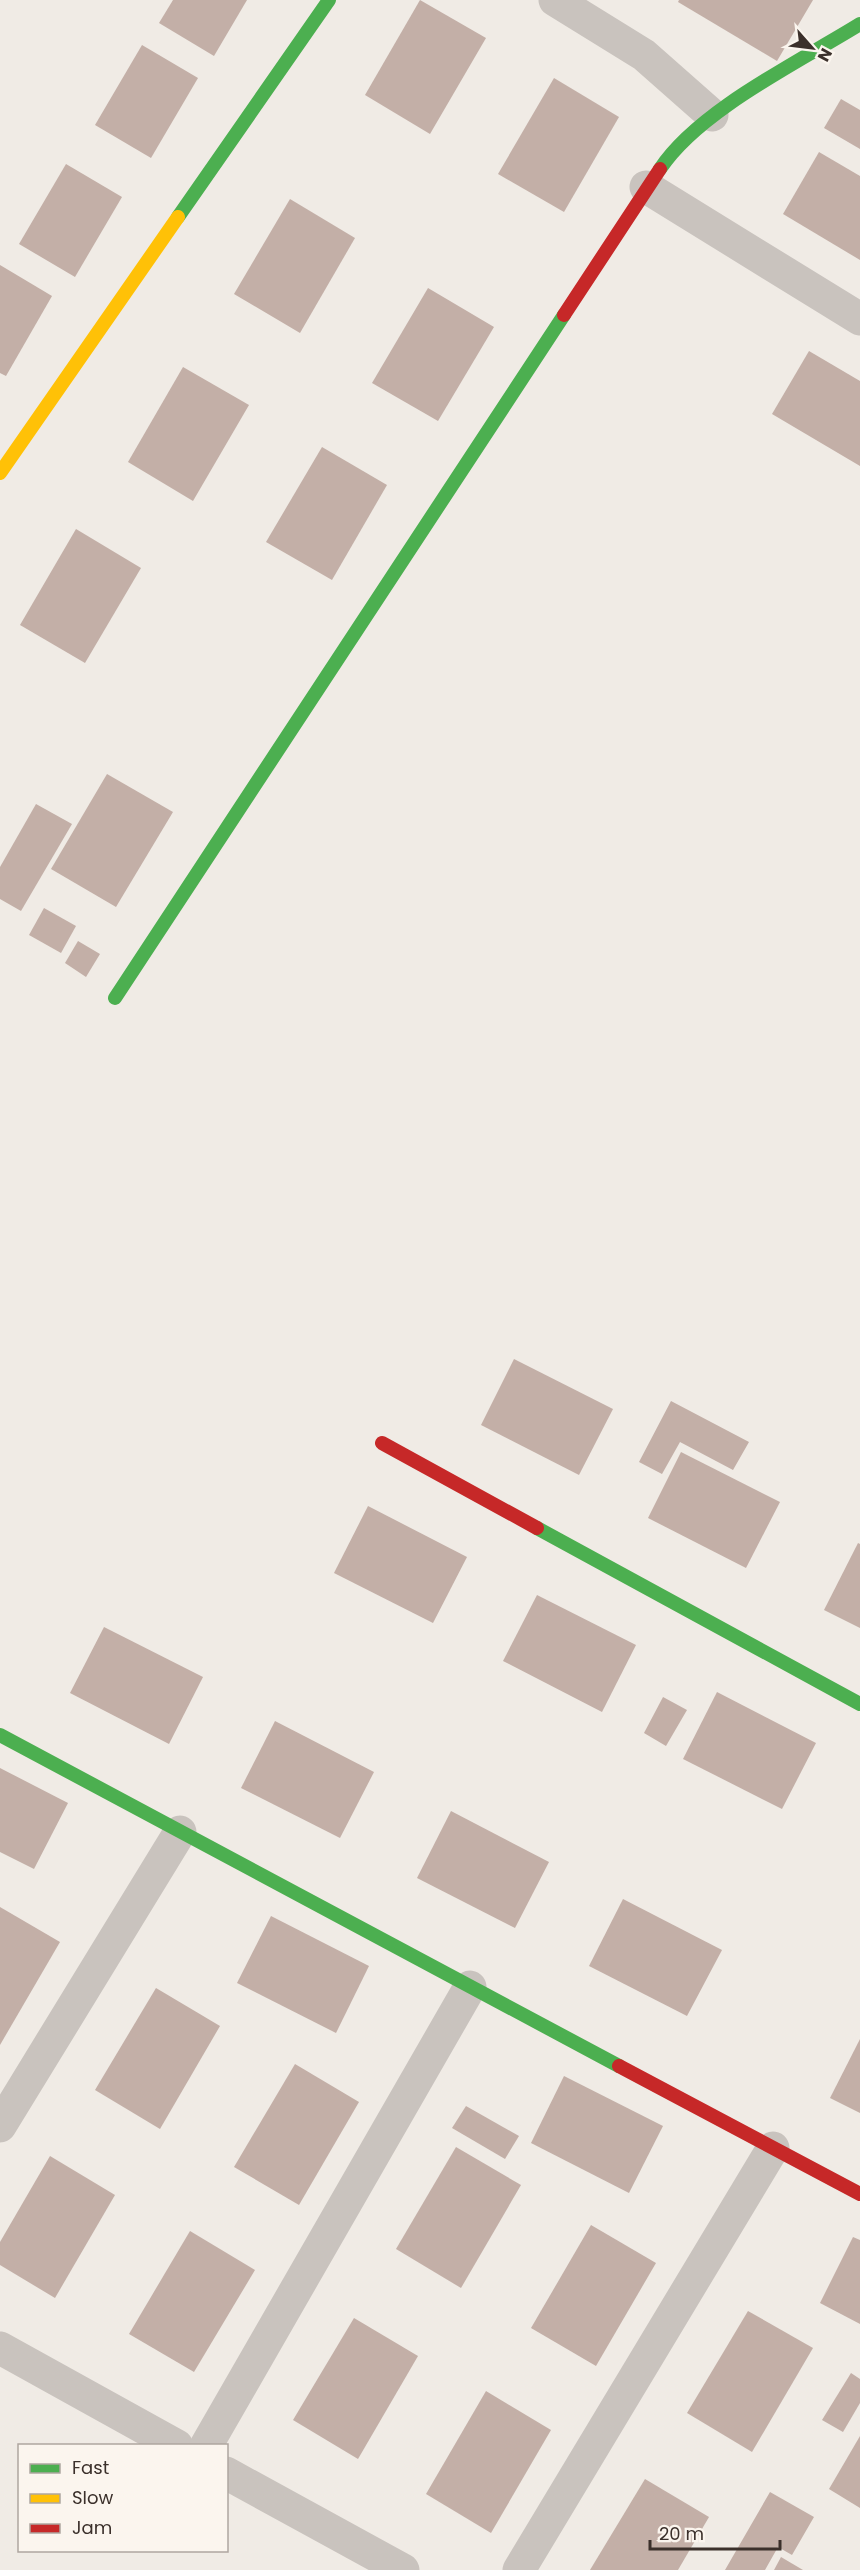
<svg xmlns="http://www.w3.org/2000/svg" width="860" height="2570" viewBox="0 0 860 2570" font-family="Poppins,sans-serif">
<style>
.building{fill:#c3afa7}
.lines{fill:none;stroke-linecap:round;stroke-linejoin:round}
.street{stroke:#c9c3be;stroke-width:33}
.fast{stroke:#4caf50;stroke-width:14}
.slow{stroke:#ffc107;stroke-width:14}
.jam{stroke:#c62828;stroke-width:14}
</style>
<rect width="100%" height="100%" fill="#f0ebe5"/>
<!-- building -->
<g class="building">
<path d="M 173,0 L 247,0 L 214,56 L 159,23 Z"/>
<path d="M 420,0 L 486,38 L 430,134 L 365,95 Z"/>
<path d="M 679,0 L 813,0 L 777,61 L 678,2 Z"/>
<path d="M 142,45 L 198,78 L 151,158 L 95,125 Z"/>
<path d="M 554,78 L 619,117 L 564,212 L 498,174 Z"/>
<path d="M 841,99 L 860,110 L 860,149 L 824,128 Z"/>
<path d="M 819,152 L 860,176 L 860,260 L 783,214 Z"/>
<path d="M 66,164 L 122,197 L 75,277 L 19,244 Z"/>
<path d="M 290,199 L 355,238 L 300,333 L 234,294 Z"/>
<path d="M 0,265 L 52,296 L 6,376 L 0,373 Z"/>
<path d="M 428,288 L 494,327 L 438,421 L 372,383 Z"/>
<path d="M 809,351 L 860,381 L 860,466 L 772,414 Z"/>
<path d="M 183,367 L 249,405 L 193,501 L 128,462 Z"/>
<path d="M 322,447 L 387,485 L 332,580 L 266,542 Z"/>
<path d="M 76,529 L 141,568 L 85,663 L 20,625 Z"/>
<path d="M 107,774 L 173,812 L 116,907 L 51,869 Z"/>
<path d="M 36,804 L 72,824 L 21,911 L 0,899 L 0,867 Z"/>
<path d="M 44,908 L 76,926 L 61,953 L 29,935 Z"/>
<path d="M 78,941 L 100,954 L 86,977 L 65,963 Z"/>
<path d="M 514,1359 L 613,1409 L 579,1475 L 481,1425 Z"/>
<path d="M 671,1401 L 749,1442 L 733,1470 L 680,1442 L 662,1474 L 639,1462 Z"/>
<path d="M 681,1452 L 780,1502 L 746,1568 L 648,1518 Z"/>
<path d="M 368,1506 L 467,1557 L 433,1623 L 334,1573 Z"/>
<path d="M 858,1543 L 860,1544 L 860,1628 L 824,1610 Z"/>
<path d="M 537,1595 L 636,1645 L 602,1712 L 503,1661 Z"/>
<path d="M 104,1627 L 203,1677 L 169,1744 L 70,1693 Z"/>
<path d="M 717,1692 L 816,1743 L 782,1809 L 683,1759 Z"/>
<path d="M 663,1697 L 687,1710 L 666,1746 L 644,1733 Z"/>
<path d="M 275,1721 L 374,1772 L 340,1838 L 241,1788 Z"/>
<path d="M 0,1768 L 68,1803 L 34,1869 L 0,1852 Z"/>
<path d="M 451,1811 L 549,1862 L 515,1928 L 417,1878 Z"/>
<path d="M 623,1899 L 722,1950 L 687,2016 L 589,1966 Z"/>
<path d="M 0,1907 L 60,1942 L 0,2045 Z"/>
<path d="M 271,1916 L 369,1966 L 336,2033 L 237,1983 Z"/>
<path d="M 156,1988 L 220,2026 L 160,2129 L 95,2090 Z"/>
<path d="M 860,2039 L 860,2113 L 830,2098 Z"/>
<path d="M 295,2064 L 359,2102 L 299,2205 L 234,2167 Z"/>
<path d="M 564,2076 L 663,2126 L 629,2193 L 531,2143 Z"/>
<path d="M 466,2106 L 519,2136 L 505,2159 L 452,2128 Z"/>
<path d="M 456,2147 L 521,2185 L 461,2288 L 396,2249 Z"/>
<path d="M 50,2156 L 115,2195 L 55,2298 L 0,2265 L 0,2242 Z"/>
<path d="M 591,2225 L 656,2263 L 596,2366 L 531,2328 Z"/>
<path d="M 190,2231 L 255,2270 L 194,2372 L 129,2334 Z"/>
<path d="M 853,2237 L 860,2240 L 860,2324 L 820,2303 Z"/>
<path d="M 748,2311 L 813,2348 L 752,2452 L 687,2413 Z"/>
<path d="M 354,2318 L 418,2356 L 358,2459 L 293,2420 Z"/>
<path d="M 851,2373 L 860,2379 L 860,2403 L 843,2432 L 822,2420 Z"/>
<path d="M 486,2391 L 551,2430 L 491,2533 L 426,2494 Z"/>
<path d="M 860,2436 L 860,2508 L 829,2489 Z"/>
<path d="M 645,2479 L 709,2517 L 678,2570 L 590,2570 Z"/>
<path d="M 770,2492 L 814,2517 L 792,2555 L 778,2547 L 765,2570 L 725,2570 Z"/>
<path d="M 781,2557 L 803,2570 L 774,2570 Z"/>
</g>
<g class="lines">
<!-- street -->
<g class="street">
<path d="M 555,0 L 644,55 L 712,115"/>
<path d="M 646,187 L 860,319"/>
<path d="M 0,2126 L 180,1832"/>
<path d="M 0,2348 L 177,2446"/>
<path d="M 206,2446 L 470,1987"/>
<path d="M 226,2473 L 403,2570"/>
<path d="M 519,2570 L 773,2148"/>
</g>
<!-- fast -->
<g class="fast">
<path d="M 660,169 C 699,110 799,62 860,24"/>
<path d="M 178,217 L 329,0"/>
<path d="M 115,998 L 564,315"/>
<path d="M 537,1528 L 860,1704"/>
<path d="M 0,1735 L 619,2066"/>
</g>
<!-- slow -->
<path class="slow" d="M 0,473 L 178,217"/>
<!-- jam -->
<g class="jam">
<path d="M 564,315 L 660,169"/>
<path d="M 382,1443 L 537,1528"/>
<path d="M 619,2066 L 860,2194"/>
</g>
</g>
<!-- legend -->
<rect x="18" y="2444" width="210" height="108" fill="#fbf5ee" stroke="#aea6a0" stroke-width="1.5"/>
<rect x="30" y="2464" width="30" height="9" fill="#4caf50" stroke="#aea6a0" stroke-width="1.5"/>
<text x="72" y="2474" font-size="18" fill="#3b302b">Fast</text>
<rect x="30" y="2494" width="30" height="9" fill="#ffc107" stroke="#aea6a0" stroke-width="1.5"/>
<text x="72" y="2504" font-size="18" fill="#3b302b">Slow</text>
<rect x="30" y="2524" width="30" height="9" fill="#c62828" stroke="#aea6a0" stroke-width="1.5"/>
<text x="72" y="2534" font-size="18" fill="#3b302b">Jam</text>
<!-- north arrow -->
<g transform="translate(812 48) rotate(118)" stroke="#fbf5ee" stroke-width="4.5" paint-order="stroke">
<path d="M0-4.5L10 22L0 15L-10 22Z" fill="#3b302b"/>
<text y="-9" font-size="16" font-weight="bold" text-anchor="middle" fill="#3b302b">N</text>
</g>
<!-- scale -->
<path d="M650 2540v9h130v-9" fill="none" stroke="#3b302b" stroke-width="3"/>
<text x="659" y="2540" font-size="18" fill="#3b302b" stroke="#fbf5ee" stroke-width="4.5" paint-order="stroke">20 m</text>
</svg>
